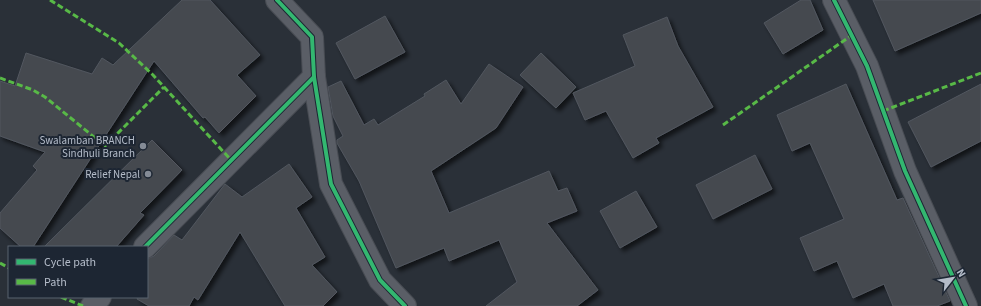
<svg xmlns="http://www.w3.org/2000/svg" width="981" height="306" viewBox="0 0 981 306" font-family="'Source Sans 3',sans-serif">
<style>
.building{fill:#444950;stroke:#52575f;filter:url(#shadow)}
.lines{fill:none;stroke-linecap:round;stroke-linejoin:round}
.street-casing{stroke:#484c53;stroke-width:24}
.street{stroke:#5a5e66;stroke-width:22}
.quiet{stroke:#58b947;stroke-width:3;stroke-dasharray:6 3;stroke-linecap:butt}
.cycleway-casing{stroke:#1d2633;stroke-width:6}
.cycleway{stroke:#33b770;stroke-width:4}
.poi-dot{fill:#848b96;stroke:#1d2633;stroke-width:1.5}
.labels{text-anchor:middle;stroke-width:4;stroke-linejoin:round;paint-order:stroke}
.poi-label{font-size:11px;fill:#b4bcc9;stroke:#1d2633;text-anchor:end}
</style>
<defs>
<filter id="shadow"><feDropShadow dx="3.5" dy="3.5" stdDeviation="2" flood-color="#0009"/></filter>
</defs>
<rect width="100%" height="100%" fill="#2a3038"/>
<!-- building -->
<g class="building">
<path d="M 182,0 L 210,0 L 260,55 L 237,75 L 256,96 L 219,133 L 205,117 L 203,118 L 154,61 L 33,247 L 21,247 L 0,228 L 0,213 L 37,170 L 33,166 L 45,152 L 0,136 L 0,81 L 15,86 L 26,53 L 92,74 L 102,58 L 113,65 Z"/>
<path d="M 801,0 L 810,0 L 823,30 L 783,54 L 764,23 Z"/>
<path d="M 873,0 L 981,0 L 981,13 L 895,51 Z"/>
<path d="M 385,16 L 405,52 L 355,79 L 336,43 Z"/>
<path d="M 667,17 L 678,46 L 713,107 L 656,138 L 659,143 L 633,158 L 606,111 L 585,120 L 573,93 L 635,66 L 623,35 Z"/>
<path d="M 541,53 L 576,87 L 556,108 L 520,75 Z"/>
<path d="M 489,64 L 523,87 L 496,128 L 431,171 L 449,213 L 549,171 L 558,191 L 567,188 L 577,211 L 547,223 L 598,290 L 577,306 L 486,306 L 517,282 L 499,240 L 449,261 L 444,248 L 396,268 L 359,181 L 337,143 L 337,140 L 343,136 L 333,116 L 328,87 L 341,81 L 364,125 L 374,119 L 378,125 L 425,96 L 424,94 L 446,80 L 461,104 Z"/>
<path d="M 846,84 L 897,200 L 903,198 L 950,301 L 937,306 L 893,306 L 884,284 L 853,298 L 837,261 L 814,271 L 800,238 L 844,219 L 810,143 L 792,151 L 777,115 Z"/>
<path d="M 981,84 L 981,141 L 931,167 L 908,122 Z"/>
<path d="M 152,140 L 182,170 L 140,213 L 144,215 L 116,247 L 44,247 Z"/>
<path d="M 755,155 L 772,189 L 713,219 L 696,185 Z"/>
<path d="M 289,164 L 312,197 L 296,208 L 325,257 L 312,265 L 337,292 L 323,306 L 285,306 L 240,232 L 198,300 L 194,297 L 189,306 L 149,306 L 137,299 L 138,297 L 147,297 L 147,259 L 154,256 L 174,235 L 182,240 L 225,184 L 242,197 Z"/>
<path d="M 636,191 L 657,227 L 620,248 L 600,211 Z"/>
</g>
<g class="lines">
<defs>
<g id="street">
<path d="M 277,0 L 312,37 L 314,77 L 331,184 L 380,280 L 405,306"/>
<path d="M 834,0 L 867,66 L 905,171 L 966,306"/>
<path d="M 145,247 L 314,77"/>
<path d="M 92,306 L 100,297"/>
</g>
</defs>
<!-- street casing -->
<use href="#street" class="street-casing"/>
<!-- street -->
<use href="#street" class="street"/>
<!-- quiet -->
<g class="quiet">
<path d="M 50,0 L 119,43 L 153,75 L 231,160"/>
<path d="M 0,78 L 33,90 L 45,97 L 105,146 L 164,87"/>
<path d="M 883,111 L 981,73"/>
<path d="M 723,125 L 852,35"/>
<path d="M 0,263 L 9,268"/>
<path d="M 61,297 L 83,306"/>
</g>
<defs>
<g id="cycleway">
<path d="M 277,0 L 312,37 L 314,77 L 331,184 L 380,280 L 405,306"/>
<path d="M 834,0 L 867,66 L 905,171 L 966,306"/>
<path d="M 145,247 L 314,77"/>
</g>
</defs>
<!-- cycleway casing -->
<use href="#cycleway" class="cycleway-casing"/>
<!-- cycleway -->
<use href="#cycleway" class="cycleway"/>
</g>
<!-- markers -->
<g class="poi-dot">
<circle cx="143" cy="146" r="4"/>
<circle cx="148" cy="174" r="4"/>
</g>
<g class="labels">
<!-- poi labels -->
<g class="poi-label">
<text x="135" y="144">Swalamban BRANCH<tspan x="135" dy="13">Sindhuli Branch</tspan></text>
<text x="140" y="178">Relief Nepal</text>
</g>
</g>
<!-- legend -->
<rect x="8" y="246" width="140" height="52" fill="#1d2633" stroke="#59626f"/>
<rect x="16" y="259" width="20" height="6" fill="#33b770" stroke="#59626f"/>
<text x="44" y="266" font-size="12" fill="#b4bcc9">Cycle path</text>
<rect x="16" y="279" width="20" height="6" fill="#58b947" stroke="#59626f"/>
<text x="44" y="286" font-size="12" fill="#b4bcc9">Path</text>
<!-- north arrow -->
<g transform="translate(953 278) rotate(59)" stroke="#1d2633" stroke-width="3" paint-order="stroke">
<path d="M0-3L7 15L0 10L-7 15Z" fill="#b4bcc9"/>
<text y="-6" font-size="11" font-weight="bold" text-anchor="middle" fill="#b4bcc9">N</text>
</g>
</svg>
